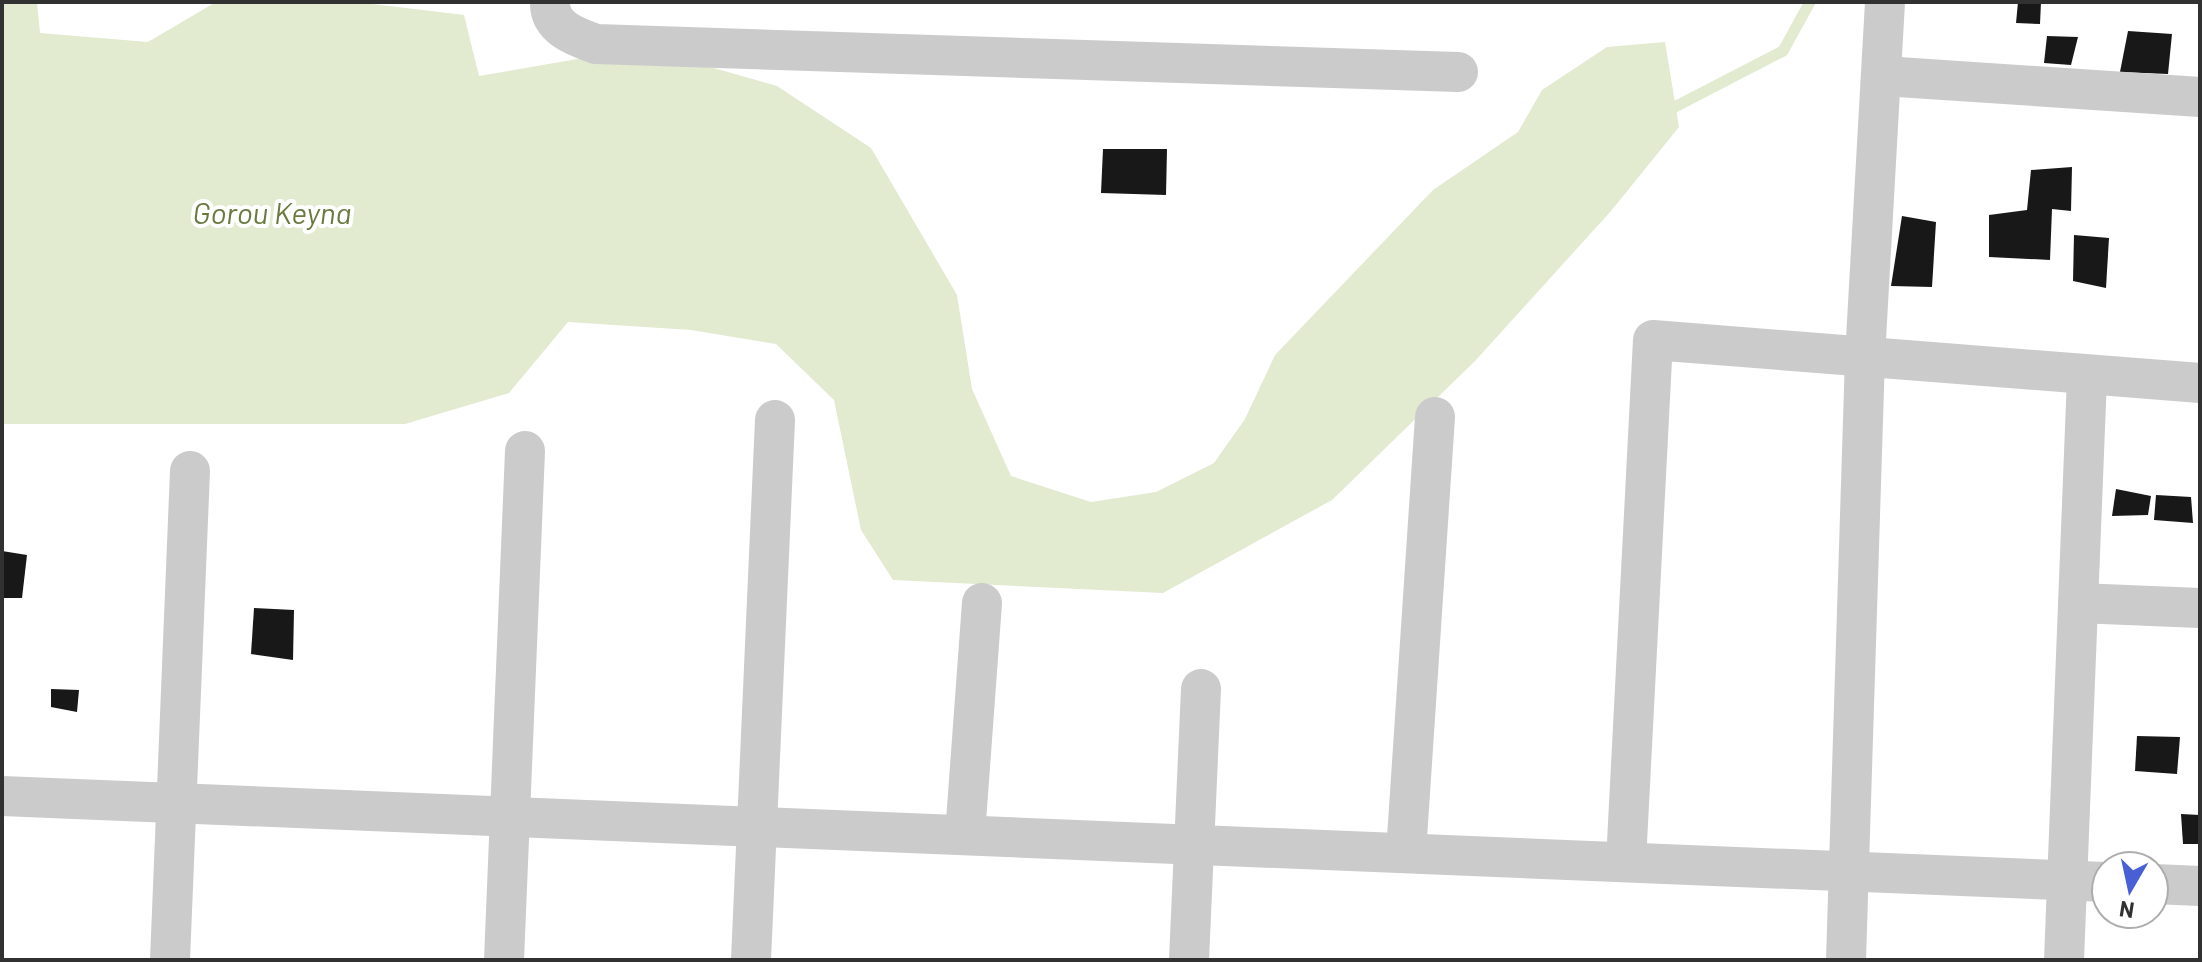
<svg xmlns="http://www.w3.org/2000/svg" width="2202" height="962" viewBox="0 0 2202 962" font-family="Barlow,sans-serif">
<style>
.water{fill:#e2ead0}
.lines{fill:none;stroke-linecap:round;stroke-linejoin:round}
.stream{stroke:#e2ead0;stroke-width:11}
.building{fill:#181818}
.minor{stroke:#cbcbcb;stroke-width:40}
.labels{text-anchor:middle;stroke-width:8;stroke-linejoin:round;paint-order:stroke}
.water-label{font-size:30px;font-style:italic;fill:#697a3f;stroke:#fff}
</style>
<rect width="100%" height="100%" fill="#fff"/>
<!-- water -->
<path class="water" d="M 2,2 L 37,2 L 40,33 L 148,42 L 216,2 L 356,2 L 464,15 L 479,76 L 589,57 L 696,63 L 777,86 L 871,148 L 957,295 L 972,389 L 1011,476 L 1091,502 L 1156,492 L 1214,463 L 1245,419 L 1275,355 L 1433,190 L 1518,132 L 1542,90 L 1607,47 L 1665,42 L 1679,127 L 1611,211 L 1475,361 L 1332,500 L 1163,593 L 893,580 L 861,530 L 834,400 L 776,344 L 691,330 L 568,322 L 509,393 L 405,424 L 2,424 Z"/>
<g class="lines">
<!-- stream -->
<path class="stream" d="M 1663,113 L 1783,51 L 1810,2"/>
</g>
<!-- building -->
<g class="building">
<path d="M 2018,2 L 2041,2 L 2040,24 L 2016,23 Z"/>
<path d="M 2128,31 L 2172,34 L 2168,74 L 2120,72 Z"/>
<path d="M 2047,36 L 2078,37 L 2071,65 L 2044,63 Z"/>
<path d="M 1103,149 L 1167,149 L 1166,195 L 1101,193 Z"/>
<path d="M 2072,167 L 2071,211 L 2052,209 L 2050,260 L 1989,257 L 1989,215 L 2027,210 L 2031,170 Z"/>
<path d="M 1902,216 L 1936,222 L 1932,287 L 1891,286 Z"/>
<path d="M 2074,235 L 2109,238 L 2106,288 L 2073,281 Z"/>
<path d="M 2116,489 L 2151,496 L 2148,515 L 2112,516 Z"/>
<path d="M 2156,495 L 2191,497 L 2193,523 L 2154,520 Z"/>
<path d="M 2,551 L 27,555 L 22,598 L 2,598 Z"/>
<path d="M 254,608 L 294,610 L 293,660 L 251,654 Z"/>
<path d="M 51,689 L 79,690 L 77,712 L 51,707 Z"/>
<path d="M 2137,736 L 2180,737 L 2177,774 L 2135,771 Z"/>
<path d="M 2181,814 L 2200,815 L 2200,844 L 2183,844 Z"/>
</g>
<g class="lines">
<!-- minor -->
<g class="minor">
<path d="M 550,2 C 549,28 576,37 596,44 L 1458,72"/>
<path d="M 1883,76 L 2200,97"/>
<path d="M 2078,603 L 2200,608"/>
<path d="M 2,796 L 2106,882"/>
<path d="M 965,835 L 982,603"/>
<path d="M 1406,853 L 1435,417"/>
<path d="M 1626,862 L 1653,340 L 2200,383"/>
<path d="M 2154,884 L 2200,886"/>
<path d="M 170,960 L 190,471"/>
<path d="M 504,960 L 525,451"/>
<path d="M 751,960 L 775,420"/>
<path d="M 1189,960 L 1201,689"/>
<path d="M 1846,960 L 1865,357 L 1885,2"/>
<path d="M 2064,960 L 2087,377"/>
</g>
</g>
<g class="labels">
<!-- water labels -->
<g class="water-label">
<text x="272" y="224">Gorou Keyna</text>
</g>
</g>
<!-- border -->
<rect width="2202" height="962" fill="none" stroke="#313131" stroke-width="8"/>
<!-- north arrow -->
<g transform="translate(2130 890) rotate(189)"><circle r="38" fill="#ffffff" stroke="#adadad" stroke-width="2"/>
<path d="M0-6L14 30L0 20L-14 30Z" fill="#4860d4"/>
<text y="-12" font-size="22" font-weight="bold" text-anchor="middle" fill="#313131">N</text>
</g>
</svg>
